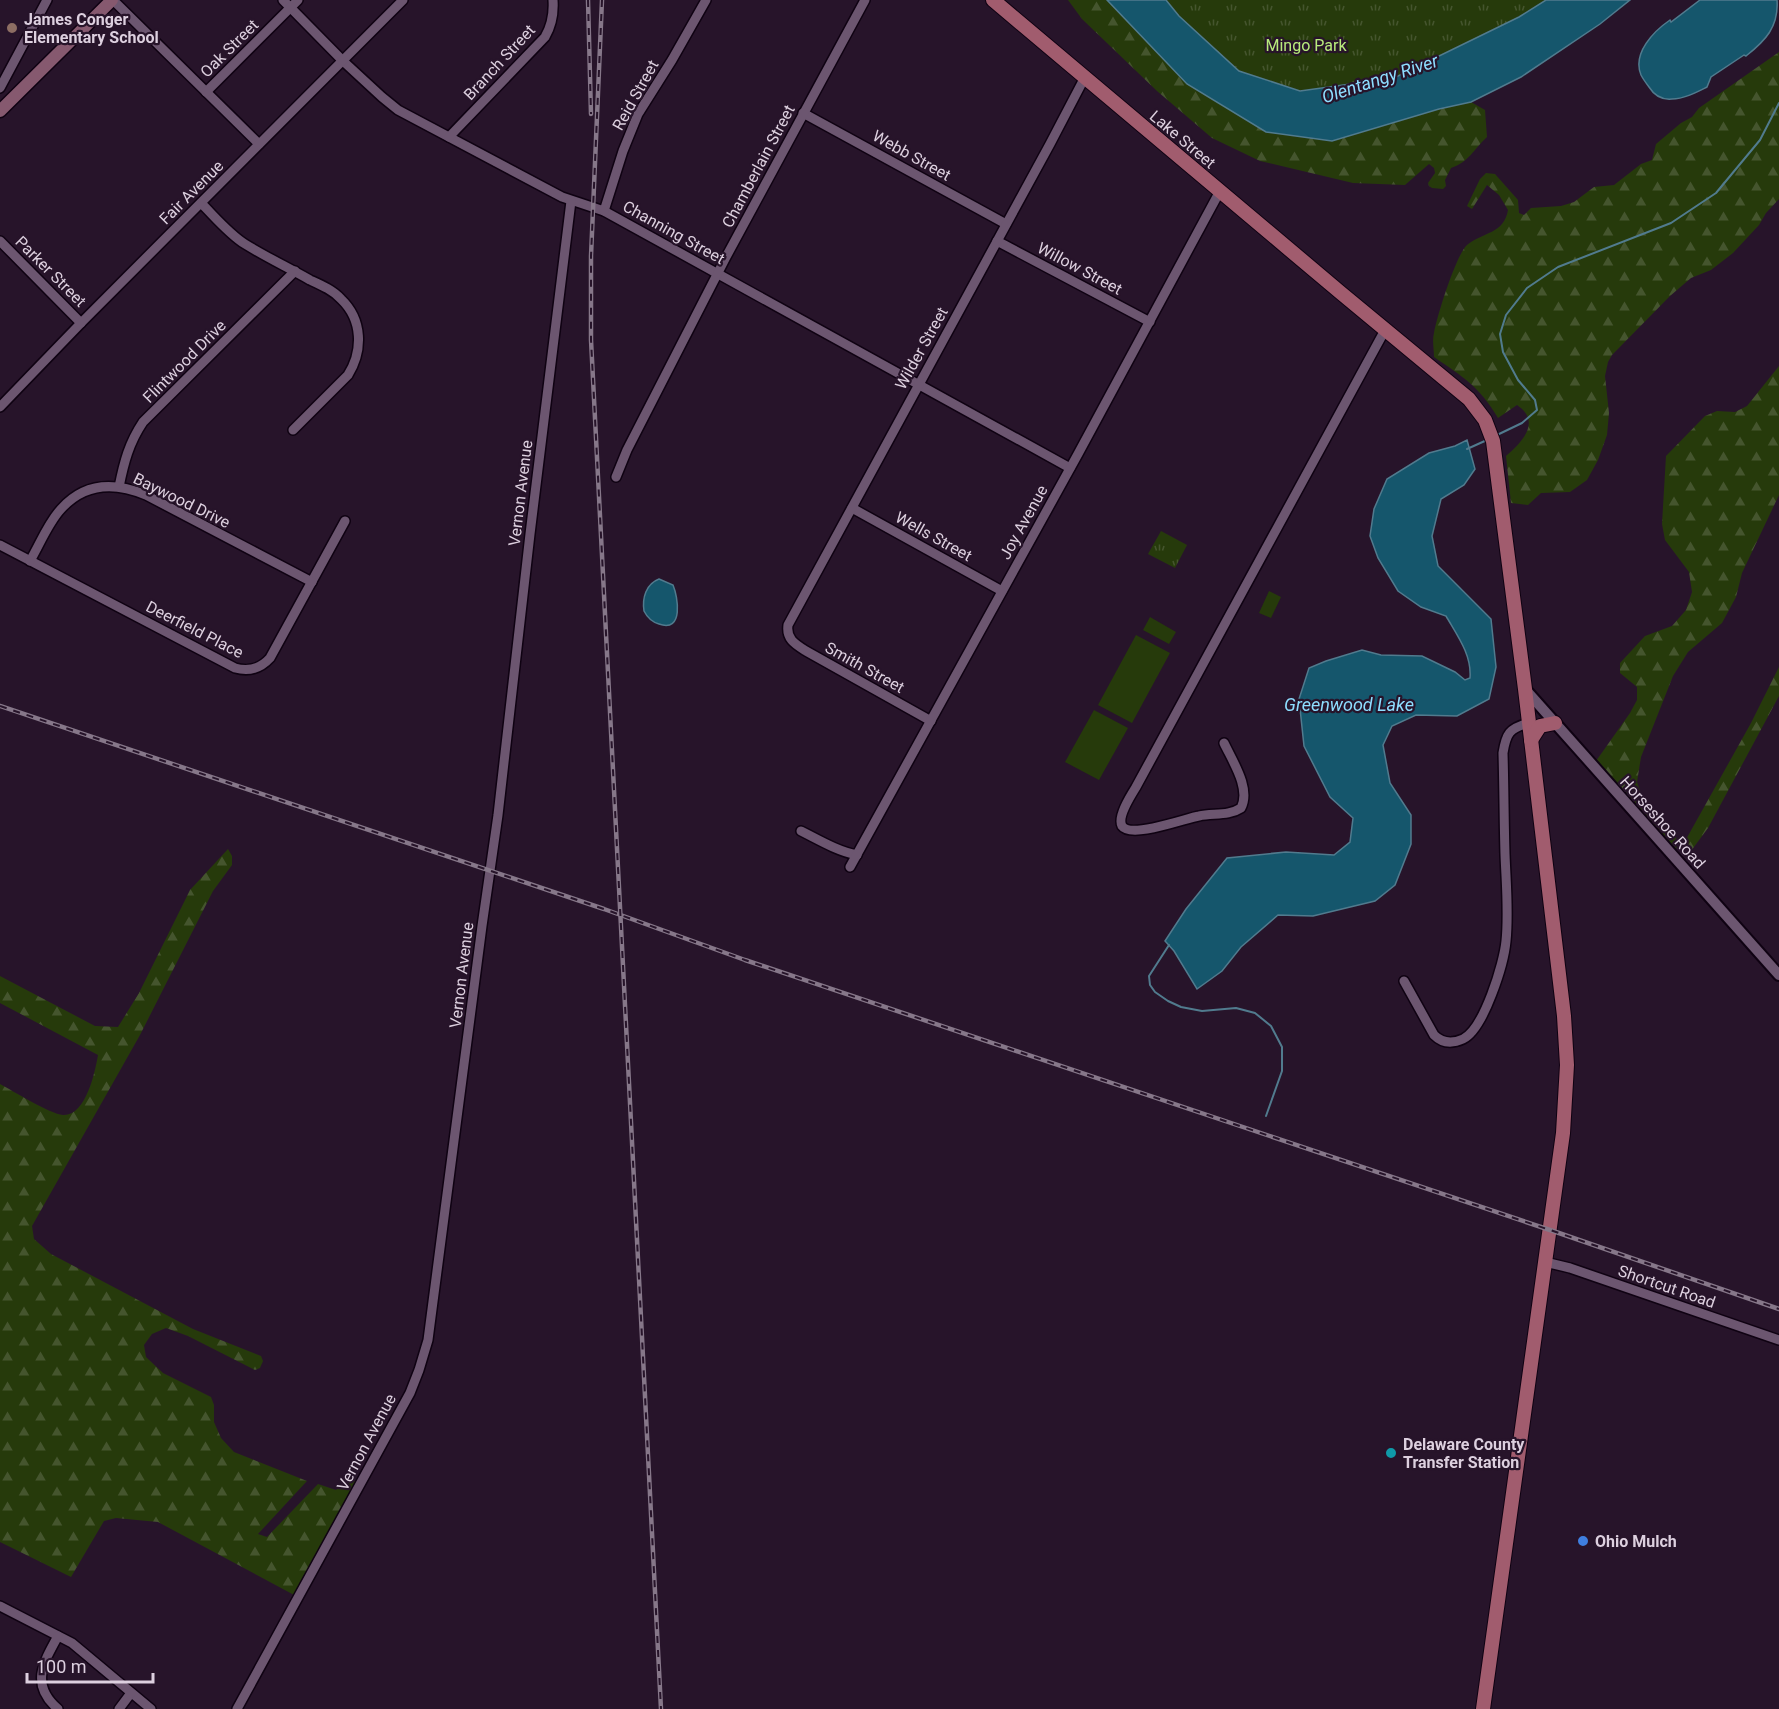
<svg xmlns="http://www.w3.org/2000/svg" width="1779" height="1709" viewBox="0 0 1779 1709" font-family="Roboto,sans-serif">
<style>
.green{fill:#263a0b}
.forest{fill:url(#forest-firs)}
.park{fill:url(#park-tufts)}
.water{fill:#15566c;stroke:#517b8e;stroke-width:1.5}
.lines{fill:none;stroke-linecap:round;stroke-linejoin:round}
.stream{stroke:#517b8e;stroke-width:2}
.minor-casing{stroke:#0f0212;stroke-width:12}
.tertiary-casing{stroke:#0f0212;stroke-width:14}
.secondary-casing{stroke:#0f0212;stroke-width:15}
.primary-casing{stroke:#0f0212;stroke-width:16}
.minor{stroke:#6c5670;stroke-width:9}
.tertiary{stroke:#6c5670;stroke-width:10}
.secondary{stroke:#86596f;stroke-width:12}
.primary{stroke:#a15c6e;stroke-width:14}
.rail-casing{stroke:#867789;stroke-width:4.5}
.rail{stroke:#27142a;stroke-width:2;stroke-dasharray:7;stroke-linecap:butt}
.education-dot{fill:#8d6e63;stroke:#27142a;stroke-width:2}
.culture-dot{fill:#0f9aa8;stroke:#27142a;stroke-width:2}
.shop-dot{fill:#3f7fe0;stroke:#27142a;stroke-width:2}
.labels{text-anchor:middle;stroke-width:4.5;stroke-linejoin:round;paint-order:stroke}
.poi-label{font-size:16px;font-weight:bold;fill:#ddd0df;stroke:#27142a;text-anchor:start}
.park-label{font-size:16px;fill:#b8eb7c;stroke:#27142a}
.street-label{font-size:16px;fill:#ddd0df;stroke:#27142a}
.water-label{font-size:18px;font-style:italic;fill:#8edeff;stroke:#27142a}
</style>
<defs>
<pattern id="forest-firs" width="22" height="20" patternUnits="userSpaceOnUse" patternTransform="scale(1.5)"><rect width="22" height="20" fill="#263a0b"/><path d="M5 1l3.5 6h-7zM16 11l3.5 6h-7z" fill="#45552e"/></pattern>
<pattern id="park-tufts" width="24" height="20" patternUnits="userSpaceOnUse" patternTransform="scale(1.5)"><rect width="24" height="20" fill="#263a0b"/><path d="M3 7l-1-3M5 7V3M7 7l1-3M15 17l-1-3M17 17v-4M19 17l1-3" fill="none" stroke="#45552e"/></pattern>
</defs>
<rect width="100%" height="100%" fill="#27142a"/>
<!-- green -->
<g class="green">
<path d="M 1269,591 L 1281,597 L 1271,618 L 1259,613 Z"/>
<path d="M 1150,617 L 1176,632 L 1169,644 L 1143,630 Z"/>
<path d="M 1136,635 L 1170,653 L 1132,723 L 1098,705 Z"/>
<path d="M 1094,710 L 1128,728 L 1099,780 L 1065,762 Z"/>
</g>
<!-- forest -->
<g class="forest">
<path d="M 1068,0 L 1107,0 L 1187,84 L 1439,109 L 1471,102 L 1485,110 L 1487,137 C 1473,150 1469,162 1451,168 L 1445,180 L 1446,186 L 1443,189 L 1432,188 L 1429,186 L 1428,183 L 1435,173 L 1434,168 L 1429,164 L 1405,185 L 1353,183 L 1260,161 L 1212,138 L 1157,91 L 1082,19 Z"/>
<path d="M 1779,52 L 1779,199 L 1766,213 L 1759,225 L 1733,253 L 1711,270 L 1691,278 L 1670,296 L 1612,355 L 1608,362 L 1605,376 L 1609,413 L 1607,435 L 1598,460 L 1587,480 L 1570,492 L 1541,493 L 1528,505 L 1511,503 L 1506,456 C 1522,442 1542,422 1517,405 L 1498,418 C 1479,386 1463,377 1434,357 C 1434,349 1432,340 1434,333 C 1437,316 1456,255 1467,245 C 1483,232 1504,234 1508,210 L 1499,195 L 1487,185 L 1472,209 L 1467,206 L 1480,179 L 1486,173 L 1495,174 L 1518,200 L 1519,213 L 1524,215 L 1531,208 L 1561,206 L 1574,202 L 1594,187 L 1614,185 L 1641,164 L 1652,160 L 1656,144 L 1681,123 L 1692,117 L 1699,108 Z"/>
<path d="M 1779,366 L 1779,495 L 1742,573 L 1736,597 L 1722,623 L 1688,652 L 1673,676 L 1641,757 L 1637,782 L 1643,799 L 1676,837 L 1678,843 L 1676,849 L 1596,761 L 1630,713 L 1637,700 L 1637,687 L 1620,673 L 1620,663 L 1645,636 L 1672,626 L 1686,610 L 1692,592 L 1689,572 L 1665,540 L 1662,524 L 1666,456 L 1705,416 L 1717,411 L 1735,412 L 1747,406 Z"/>
<path d="M 1779,667 L 1779,696 L 1708,828 L 1691,851 L 1684,843 L 1751,723 Z"/>
<path d="M 228,849 L 232,856 L 232,865 L 213,891 L 140,1035 L 32,1226 L 34,1239 L 51,1254 L 193,1329 L 261,1356 L 263,1361 L 260,1368 L 255,1370 L 188,1336 L 166,1328 L 152,1334 L 144,1345 L 146,1357 L 163,1373 L 211,1397 L 214,1405 L 214,1422 L 221,1438 L 234,1452 L 307,1481 L 258,1534 L 267,1537 L 318,1484 L 336,1490 L 348,1477 L 356,1482 L 356,1486 L 296,1596 L 158,1522 L 116,1518 L 104,1521 L 71,1577 L 0,1542 L 0,1084 C 13,1091 50,1114 63,1115 C 86,1116 95,1072 98,1055 L 0,1003 L 0,976 L 95,1026 L 118,1027 L 139,993 L 190,890 Z"/>
</g>
<!-- park -->
<g class="park">
<path d="M 1166,0 L 1546,0 L 1519,17 L 1394,78 L 1300,91 L 1239,71 L 1179,16 Z"/>
<path d="M 1161,531 L 1187,545 L 1175,568 L 1148,554 Z"/>
</g>
<!-- water -->
<g class="water">
<path d="M 1107,0 L 1166,0 L 1179,16 L 1239,71 L 1300,91 L 1394,78 L 1519,17 L 1546,0 L 1630,0 L 1600,24 L 1521,77 L 1471,102 L 1439,109 L 1332,141 L 1266,132 L 1187,84 Z"/>
<path d="M 1700,0 L 1777,0 C 1779,27 1765,41 1746,56 L 1744,55 L 1711,77 L 1707,87 C 1697,92 1684,99 1672,99 C 1662,100 1654,95 1649,87 C 1646,83 1643,79 1641,75 C 1632,53 1654,31 1670,20 L 1671,22 Z"/>
<path d="M 1467,440 L 1475,469 L 1464,485 L 1441,499 L 1432,536 L 1438,566 L 1491,619 L 1496,667 L 1489,699 L 1457,716 L 1416,715 L 1392,726 L 1383,745 L 1390,783 L 1411,815 L 1411,844 L 1395,885 L 1375,901 L 1313,916 L 1278,915 L 1241,947 L 1222,971 L 1197,989 L 1174,951 L 1165,941 L 1186,909 L 1227,858 L 1286,852 L 1334,855 L 1350,842 L 1353,818 L 1330,797 L 1304,746 L 1299,699 L 1309,668 L 1326,661 L 1362,650 L 1381,655 L 1422,656 L 1455,672 L 1465,680 L 1470,678 C 1472,655 1457,635 1446,616 L 1421,607 L 1398,591 L 1378,558 L 1370,536 L 1374,509 L 1387,479 L 1429,453 L 1455,446 Z"/>
<path d="M 659,579 L 673,585 C 678,597 684,633 659,624 C 652,622 647,617 644,611 C 642,598 646,584 659,579 Z"/>
</g>
<g class="lines">
<!-- stream -->
<g class="stream">
<path d="M 1497,435 L 1522,423 L 1537,410 L 1535,400 L 1518,380 L 1503,352 L 1500,334 L 1506,315 L 1527,288 L 1558,267 L 1671,223 L 1716,193 L 1760,140 L 1779,103"/>
<path d="M 1467,449 L 1487,440"/>
<path d="M 1169,945 L 1149,976 L 1150,985 L 1155,992 L 1168,1001 L 1181,1007 L 1202,1011 L 1236,1008 L 1255,1013 L 1271,1026 L 1282,1047 L 1282,1071 L 1266,1116"/>
</g>
<defs>
<g id="minor">
<path d="M 113,0 L 259,144"/>
<path d="M 283,0 L 343,61 L 382,97 L 398,110 L 562,197 L 604,211 L 1070,468"/>
<path d="M 0,88 L 47,0"/>
<path d="M 206,92 L 298,0"/>
<path d="M 803,113 L 1006,224"/>
<path d="M 449,137 L 545,37 C 552,25 554,14 553,0"/>
<path d="M 201,203 C 215,217 229,234 245,244 C 266,257 289,268 310,280 C 321,285 333,290 341,299 C 363,320 363,351 348,375 L 293,430"/>
<path d="M 604,211 L 623,151 L 638,114 L 672,60 L 706,0"/>
<path d="M 0,241 L 81,323"/>
<path d="M 997,241 L 1150,322"/>
<path d="M 0,407 L 81,323 L 403,0"/>
<path d="M 616,477 L 627,450 L 726,257 L 865,0"/>
<path d="M 119,487 C 124,462 129,443 143,422 L 295,271"/>
<path d="M 852,508 L 1002,591"/>
<path d="M 0,545 L 235,668 C 249,672 260,669 270,658 L 345,521"/>
<path d="M 30,561 C 40,544 48,523 61,509 C 85,482 115,482 146,495 L 312,582"/>
<path d="M 931,721 L 806,651 C 795,644 786,639 788,625 L 1050,144 L 1085,77"/>
<path d="M 1224,743 C 1233,762 1251,789 1241,808 C 1229,816 1213,813 1199,816 C 1186,818 1131,839 1122,826 C 1117,817 1131,795 1136,787 L 1385,330"/>
<path d="M 801,831 C 819,840 837,851 857,855"/>
<path d="M 850,867 L 1078,454 L 1220,191"/>
<path d="M 1404,981 L 1434,1035 C 1442,1043 1452,1044 1463,1039 C 1484,1029 1504,963 1506,941 C 1509,912 1506,882 1505,854 C 1504,820 1504,787 1503,753 C 1506,734 1509,728 1529,723"/>
<path d="M 1545,1262 L 1570,1268 L 1779,1340"/>
<path d="M 0,1606 L 72,1643 L 151,1709"/>
<path d="M 58,1709 C 30,1685 43,1663 58,1636"/>
<path d="M 119,1709 L 131,1693"/>
<path d="M 237,1709 L 410,1393 L 419,1370 L 428,1340 L 482,926 L 498,815 L 530,534 L 571,201"/>
</g>
<path id="tertiary" d="M 1525,689 L 1779,975"/>
<path id="secondary" d="M 0,111 L 112,0"/>
<g id="primary">
<path d="M 993,0 L 1341,293 L 1469,399 L 1485,420 L 1493,441 L 1525,689 L 1564,1016 L 1567,1065 L 1563,1133 L 1483,1709"/>
<path d="M 1531,740 L 1540,726 L 1555,723"/>
</g>
</defs>
<!-- minor casing -->
<use href="#minor" class="minor-casing"/>
<!-- tertiary casing -->
<use href="#tertiary" class="tertiary-casing"/>
<!-- secondary casing -->
<use href="#secondary" class="secondary-casing"/>
<!-- primary casing -->
<use href="#primary" class="primary-casing"/>
<!-- minor -->
<use href="#minor" class="minor"/>
<!-- tertiary -->
<use href="#tertiary" class="tertiary"/>
<!-- secondary -->
<use href="#secondary" class="secondary"/>
<!-- primary -->
<use href="#primary" class="primary"/>
<defs>
<g id="rail">
<path d="M 588,0 L 591,114"/>
<path d="M 602,0 L 591,256 L 591,340 L 661,1709"/>
<path d="M 0,706 L 604,909 L 745,960 L 1556,1232 L 1779,1309"/>
</g>
</defs>
<!-- rail casing -->
<use href="#rail" class="rail-casing"/>
<!-- rail -->
<use href="#rail" class="rail"/>
</g>
<!-- markers -->
<circle class="education-dot" cx="12" cy="28" r="6"/>
<circle class="culture-dot" cx="1391" cy="1453" r="6"/>
<circle class="shop-dot" cx="1583" cy="1541" r="6"/>
<g class="labels">
<!-- poi labels -->
<g class="poi-label">
<text x="24" y="25">James Conger<tspan x="24" dy="18">Elementary School</tspan></text>
<text x="1403" y="1450">Delaware County<tspan x="1403" dy="18">Transfer Station</tspan></text>
<text x="1595" y="1547">Ohio Mulch</text>
</g>
<!-- park labels -->
<g class="park-label">
<text x="1306" y="51">Mingo Park</text>
</g>
<!-- street labels -->
<g class="street-label">
<text transform="translate(229 48) rotate(-45)" y="6">Oak Street</text>
<text transform="translate(499 62) rotate(-47)" y="6">Branch Street</text>
<text transform="translate(635 95) rotate(-61)" y="6">Reid Street</text>
<text transform="translate(1183 139) rotate(40)" y="6">Lake Street</text>
<text transform="translate(912 155) rotate(29)" y="6">Webb Street</text>
<text transform="translate(758 166) rotate(-62)" y="6">Chamberlain Street</text>
<text transform="translate(191 192) rotate(-45)" y="6">Fair Avenue</text>
<text transform="translate(674 232) rotate(29)" y="6">Channing Street</text>
<text transform="translate(1080 268) rotate(28)" y="6">Willow Street</text>
<text transform="translate(51 271) rotate(45)" y="6">Parker Street</text>
<text transform="translate(921 348) rotate(-61)" y="6">Wilder Street</text>
<text transform="translate(184 361) rotate(-45)" y="6">Flintwood Drive</text>
<text transform="translate(520 493) rotate(-83)" y="6">Vernon Avenue</text>
<text transform="translate(182 500) rotate(26)" y="6">Baywood Drive</text>
<text transform="translate(1023 522) rotate(-61)" y="6">Joy Avenue</text>
<text transform="translate(934 536) rotate(29)" y="6">Wells Street</text>
<text transform="translate(195 629) rotate(27)" y="6">Deerfield Place</text>
<text transform="translate(865 667) rotate(29)" y="6">Smith Street</text>
<text transform="translate(1663 822) rotate(48)" y="6">Horseshoe Road</text>
<text transform="translate(461 975) rotate(-83)" y="6">Vernon Avenue</text>
<text transform="translate(1667 1286) rotate(19)" y="6">Shortcut Road</text>
<text transform="translate(366 1442) rotate(-62)" y="6">Vernon Avenue</text>
</g>
<!-- water labels -->
<g class="water-label">
<text transform="translate(1380 79) rotate(-18)" y="6">Olentangy River</text>
<text x="1349" y="711">Greenwood Lake</text>
</g>
</g>
<!-- scale -->
<path d="M27 1673v9h126v-9" fill="none" stroke="#ddd0df" stroke-width="3"/>
<text x="36" y="1673" font-size="18" fill="#ddd0df" stroke="#27142a" stroke-width="4.5" paint-order="stroke">100 m</text>
</svg>
